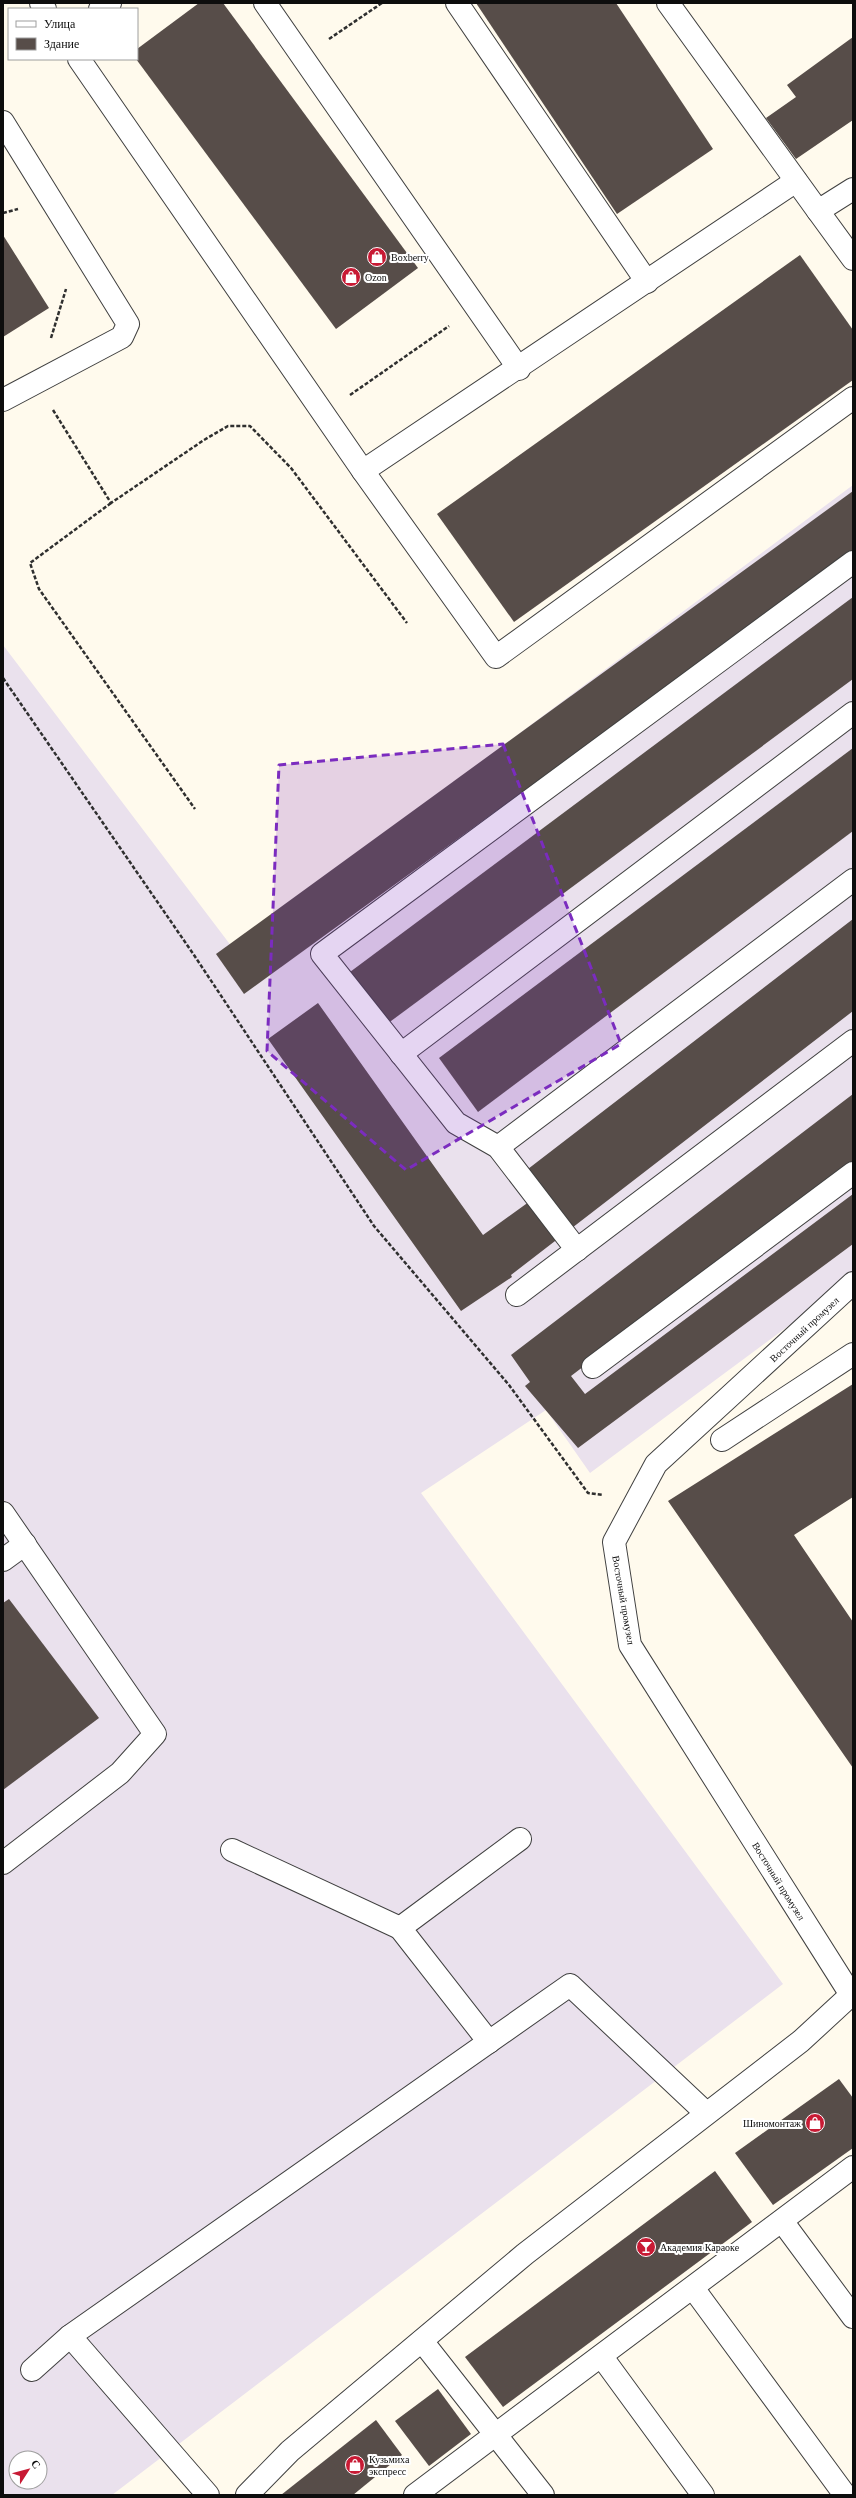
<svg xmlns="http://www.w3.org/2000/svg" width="856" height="2498" viewBox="0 0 856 2498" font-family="'Times New Roman',serif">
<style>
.industrial{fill:#eae1ed;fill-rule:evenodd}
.building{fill:#574d49}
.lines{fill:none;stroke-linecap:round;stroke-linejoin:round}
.minor-casing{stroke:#404040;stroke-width:24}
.path{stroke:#2f2f2f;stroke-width:2.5;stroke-dasharray:4 2;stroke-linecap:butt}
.minor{stroke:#fff;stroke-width:22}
.marked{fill:#7b2cbf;fill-opacity:0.2;stroke:#7b2cbf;stroke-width:3;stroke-dasharray:8 5;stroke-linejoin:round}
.labels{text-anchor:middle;stroke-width:4;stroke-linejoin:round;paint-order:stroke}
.poi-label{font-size:10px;fill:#0d0d0d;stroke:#fff;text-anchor:start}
.street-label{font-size:10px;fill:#0d0d0d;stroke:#fff}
</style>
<rect width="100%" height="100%" fill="#fffaed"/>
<!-- industrial -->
<path class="industrial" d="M 853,485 L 853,1278 L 590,1473 L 546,1410 L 421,1493 L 783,1984 L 112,2495 L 3,2495 L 3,645 L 232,947 ZM 16,2458 L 40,2458 L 40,2482 L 16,2482 Z"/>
<!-- building -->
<g class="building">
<path d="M 199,3 L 223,3 L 418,268 L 336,329 L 136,59 L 137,49 Z"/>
<path d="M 476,3 L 616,3 L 713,149 L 617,214 Z"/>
<path d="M 853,37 L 853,120 L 796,159 L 766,118 L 796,97 L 787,85 Z"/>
<path d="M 3,235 L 49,308 L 3,337 Z"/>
<path d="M 800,255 L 853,330 L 853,380 L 514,622 L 437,514 Z"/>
<path d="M 853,491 L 853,552 L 244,994 L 216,954 Z"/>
<path d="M 853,597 L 853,679 L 387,1024 L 350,972 Z"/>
<path d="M 853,748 L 853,831 L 478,1112 L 439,1058 Z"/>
<path d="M 853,919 L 853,1011 L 511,1275 L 512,1277 L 461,1311 L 268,1039 L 318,1003 L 483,1235 L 544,1191 L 528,1169 Z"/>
<path d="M 853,1094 L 853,1161 L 571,1376 L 585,1394 L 853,1194 L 853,1244 L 578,1448 L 525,1386 L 530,1382 L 511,1355 Z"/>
<path d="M 853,1384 L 853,1497 L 794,1535 L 853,1622 L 853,1768 L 668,1501 Z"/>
<path d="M 9,1599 L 99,1718 L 3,1790 L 3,1603 Z"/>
<path d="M 839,2079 L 853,2098 L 853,2148 L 773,2205 L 735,2153 Z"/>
<path d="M 715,2171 L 752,2222 L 503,2407 L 465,2357 Z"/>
<path d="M 438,2389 L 471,2434 L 429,2466 L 395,2421 Z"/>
<path d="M 376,2420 L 402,2455 L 353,2495 L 281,2495 Z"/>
</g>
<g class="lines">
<defs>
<g id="minor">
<path d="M 41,3 L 45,9"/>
<path d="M 265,3 L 519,369"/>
<path d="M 457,3 L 647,282"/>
<path d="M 668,3 L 818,211 L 853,189"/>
<path d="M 100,9 L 110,3"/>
<path d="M 79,59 L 363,471 L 496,657 L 853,398"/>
<path d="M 3,122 L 128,324 L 122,337 L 3,400"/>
<path d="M 818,211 L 853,259"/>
<path d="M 363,471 L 796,181"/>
<path d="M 401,1054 L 853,713"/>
<path d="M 498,1147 L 853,880"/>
<path d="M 577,1250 L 498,1147 L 456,1123 L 322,954 L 853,562"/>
<path d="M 853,1283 L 656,1464 L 614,1542 L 630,1645 L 853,1998"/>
<path d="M 517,1295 L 853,1041"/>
<path d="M 593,1367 L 853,1173"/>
<path d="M 722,1440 L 853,1354"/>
<path d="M 3,1513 L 155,1734 L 120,1773 L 3,1863"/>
<path d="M 3,1560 L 25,1544"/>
<path d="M 232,1850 L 400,1928"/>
<path d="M 489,2042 L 400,1928 L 520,1839"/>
<path d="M 782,2221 L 853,2317"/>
<path d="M 693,2288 L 845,2495"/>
<path d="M 70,2336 L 208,2495"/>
<path d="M 422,2341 L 543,2495"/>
<path d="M 602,2357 L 703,2495"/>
<path d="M 32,2370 L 70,2336 L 570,1985 L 706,2113"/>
<path d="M 247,2495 L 290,2451 L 525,2254 L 801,2041 L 853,1993"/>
<path d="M 415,2495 L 853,2167"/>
</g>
</defs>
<!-- minor casing -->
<use href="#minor" class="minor-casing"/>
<!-- path -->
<g class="path">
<path d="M 329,39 L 382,3"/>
<path d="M 3,213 L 18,209"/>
<path d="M 51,338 L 66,289"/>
<path d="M 350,395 L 449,326"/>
<path d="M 53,410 L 111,503 L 204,440 L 228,426 L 250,426 L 291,468 L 407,623"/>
<path d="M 111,503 L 30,563 L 39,589 L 195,809"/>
<path d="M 3,678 L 194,955 L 374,1226 L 509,1385 L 588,1493 L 603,1495"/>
</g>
<!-- minor -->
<use href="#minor" class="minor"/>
</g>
<!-- marked area -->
<path class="marked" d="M 503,744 L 621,1044 L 406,1170 L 267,1051 L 279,765 Z"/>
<!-- icons -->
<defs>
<symbol id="shop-disc" viewBox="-11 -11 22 22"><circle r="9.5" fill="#c81a34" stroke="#fff"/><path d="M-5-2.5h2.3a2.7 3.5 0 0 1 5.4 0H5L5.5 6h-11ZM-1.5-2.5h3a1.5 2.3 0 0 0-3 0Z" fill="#fff"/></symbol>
<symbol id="bar-disc" viewBox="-11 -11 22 22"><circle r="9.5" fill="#c81a34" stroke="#fff"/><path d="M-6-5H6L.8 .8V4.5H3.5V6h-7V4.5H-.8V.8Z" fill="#fff"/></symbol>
</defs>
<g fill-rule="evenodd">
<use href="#shop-disc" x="366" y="246" width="22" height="22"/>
<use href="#shop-disc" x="340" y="266" width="22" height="22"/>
<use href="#shop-disc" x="804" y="2112" width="22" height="22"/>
<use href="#bar-disc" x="635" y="2236" width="22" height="22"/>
<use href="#shop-disc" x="344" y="2454" width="22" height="22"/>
</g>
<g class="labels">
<!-- poi labels -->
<g class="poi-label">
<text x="391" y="261">Boxberry</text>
<text x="365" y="281">Ozon</text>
<text x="801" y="2127" text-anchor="end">Шиномонтаж</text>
<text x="660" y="2251">Академия Караоке</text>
<text x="369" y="2463">Кузьмиха<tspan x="369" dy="12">экспресс</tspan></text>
</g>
<!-- street labels -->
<g class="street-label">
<text transform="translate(804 1329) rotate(-43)" y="4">Восточный промузел</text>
<text transform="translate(624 1600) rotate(80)" y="4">Восточный промузел</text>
<text transform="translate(779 1881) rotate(58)" y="4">Восточный промузел</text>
</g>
</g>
<!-- border -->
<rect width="856" height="2498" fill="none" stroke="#0d0d0d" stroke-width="8"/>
<!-- legend -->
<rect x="8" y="8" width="130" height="52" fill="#ffffff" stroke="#9e9e9e"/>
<rect x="16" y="21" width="20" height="6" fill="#ffffff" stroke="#9e9e9e"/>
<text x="44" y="28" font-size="12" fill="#0d0d0d">Улица</text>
<rect x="16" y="38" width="20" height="12" fill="#574d49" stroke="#9e9e9e"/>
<text x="44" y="48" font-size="12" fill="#0d0d0d">Здание</text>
<!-- north arrow -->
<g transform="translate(28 2470) rotate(54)"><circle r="19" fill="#ffffff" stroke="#9e9e9e"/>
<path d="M0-3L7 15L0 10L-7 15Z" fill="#c81a34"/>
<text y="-6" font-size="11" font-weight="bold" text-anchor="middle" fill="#0d0d0d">С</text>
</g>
</svg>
